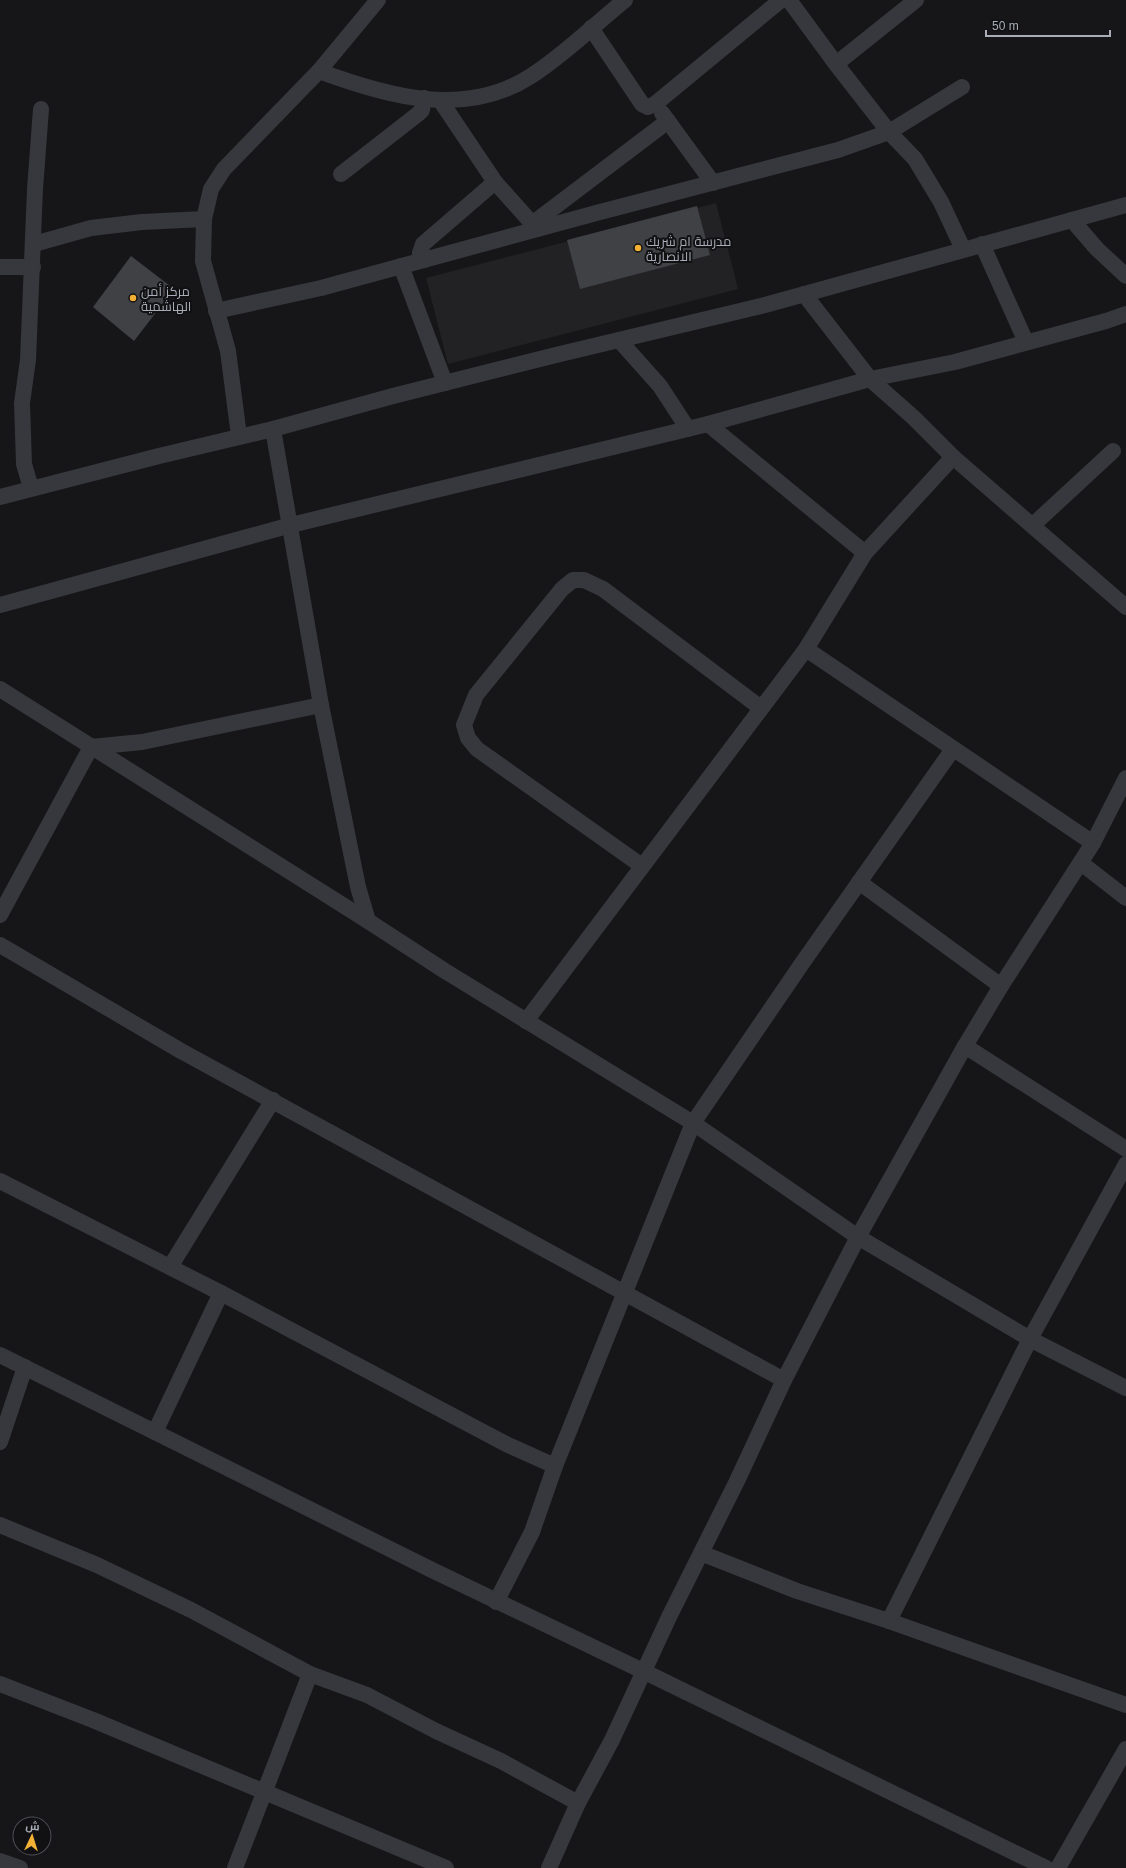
<svg xmlns="http://www.w3.org/2000/svg" width="1126" height="1868" viewBox="0 0 1126 1868" font-family="Arial,Cairo,sans-serif">
<style>
.built{fill:#222225}
.building{fill:#404145}
.lines{fill:none;stroke-linecap:round;stroke-linejoin:round}
.minor{stroke:#37383d;stroke-width:16}
.poi-dot{fill:#f2b134;stroke:#111113;stroke-width:1.5}
.labels{text-anchor:middle;stroke-width:4;stroke-linejoin:round;paint-order:stroke}
.poi-label{font-size:13px;fill:#a8adb8;stroke:#111113;text-anchor:start}
</style>
<rect width="100%" height="100%" fill="#161618"/>
<!-- built -->
<path class="built" d="M 716,203 L 738,289 L 448,364 L 426,278 Z"/>
<!-- building -->
<g class="building">
<path d="M 697,206 L 710,255 L 580,289 L 567,240 Z"/>
<path d="M 131,256 L 174,289 L 134,341 L 93,307 Z"/>
</g>
<g class="lines">
<!-- minor -->
<g class="minor">
<path d="M 789,0 L 836,64 L 889,132 L 915,159 L 941,202 L 963,249"/>
<path d="M 591,28 L 642,104 L 648,107 L 655,104 L 781,0"/>
<path d="M 836,64 L 916,0"/>
<path d="M 319,71 C 386,96 465,119 531,76 C 564,55 594,25 625,0"/>
<path d="M 440,100 L 495,182 L 537,229"/>
<path d="M 662,113 L 713,183"/>
<path d="M 341,174 L 418,114 L 422,110 L 424,98"/>
<path d="M 1072,220 L 1097,249 L 1126,276"/>
<path d="M 532,224 L 668,121"/>
<path d="M 34,244 L 91,228 L 142,222 L 204,219"/>
<path d="M 982,244 L 1026,342"/>
<path d="M 424,260 L 420,253 L 423,244 L 495,182"/>
<path d="M 401,266 L 445,383"/>
<path d="M 0,267 L 33,267"/>
<path d="M 804,294 L 870,379 L 914,418 L 953,457 L 1126,607"/>
<path d="M 216,311 L 321,288 L 600,212 L 838,150 L 889,132 L 962,87"/>
<path d="M 619,340 L 660,386 L 688,429"/>
<path d="M 708,424 L 865,553"/>
<path d="M 273,429 L 321,705 L 358,887 L 368,921 L 445,971 L 693,1123 L 858,1237 L 1030,1339 L 1126,1388"/>
<path d="M 239,436 L 228,351 L 203,261 L 204,219 L 211,189 L 224,169 L 319,71 L 378,0"/>
<path d="M 31,488 L 24,464 L 22,403 L 28,360 L 35,189 L 41,109"/>
<path d="M 0,497 L 159,456 L 273,429 L 393,396 L 556,355 L 765,305 L 1126,205"/>
<path d="M 1033,525 L 1113,451"/>
<path d="M 0,605 L 291,525 L 708,424 L 870,379 L 955,362 L 1106,321 L 1126,314"/>
<path d="M 806,649 L 1093,843"/>
<path d="M 0,689 L 368,921"/>
<path d="M 1081,863 L 1126,898"/>
<path d="M 642,866 L 477,749 L 468,738 L 464,725 L 476,695 L 562,589 L 573,580 L 584,580 L 603,589 L 761,708"/>
<path d="M 859,882 L 1001,986"/>
<path d="M 0,915 L 91,747 L 142,742 L 321,705"/>
<path d="M 0,945 L 181,1051 L 784,1380"/>
<path d="M 526,1021 L 806,649 L 865,553 L 953,457"/>
<path d="M 965,1046 L 1126,1149"/>
<path d="M 0,1181 L 221,1293 L 506,1444 L 555,1466 L 693,1123 L 803,962 L 953,749"/>
<path d="M 170,1267 L 273,1100"/>
<path d="M 0,1355 L 434,1571 L 645,1672 L 1046,1868"/>
<path d="M 155,1432 L 221,1293"/>
<path d="M 0,1442 L 25,1367"/>
<path d="M 0,1525 L 97,1565 L 191,1610 L 310,1674 L 367,1695 L 436,1731 L 501,1761 L 578,1803"/>
<path d="M 701,1553 L 797,1591 L 889,1621 L 1126,1705"/>
<path d="M 496,1602 L 532,1532 L 555,1466"/>
<path d="M 889,1621 L 1030,1339 L 1126,1164"/>
<path d="M 0,1684 L 93,1720 L 446,1868"/>
<path d="M 0,1861 L 20,1868"/>
<path d="M 235,1868 L 310,1674"/>
<path d="M 549,1868 L 578,1803 L 612,1740 L 669,1617 L 737,1481 L 784,1380 L 858,1237 L 965,1046 L 1001,986 L 1093,843 L 1126,778"/>
<path d="M 1058,1868 L 1126,1749"/>
</g>
</g>
<!-- markers -->
<g class="poi-dot">
<circle cx="638" cy="248" r="4"/>
<circle cx="133" cy="298" r="4"/>
</g>
<g class="labels">
<!-- poi labels -->
<g class="poi-label">
<text x="646" y="246">مدرسة ام شريك<tspan x="646" dy="15">الانصارية</tspan></text>
<text x="141" y="296">مركز أمن<tspan x="141" dy="15">الهاشمية</tspan></text>
</g>
</g>
<!-- north arrow -->
<g transform="translate(32 1836) rotate(4)"><circle r="19" fill="#111113" stroke="#4d4f55"/>
<path d="M0-3L7 15L0 10L-7 15Z" fill="#f2b134"/>
<text y="-6" font-size="11" font-weight="bold" text-anchor="middle" fill="#a8adb8">ش</text>
</g>
<!-- scale -->
<path d="M986 30v6h124v-6" fill="none" stroke="#a8adb8" stroke-width="2"/>
<text x="992" y="30" font-size="12" fill="#a8adb8" stroke="#111113" stroke-width="3" paint-order="stroke">50 m</text>
</svg>
